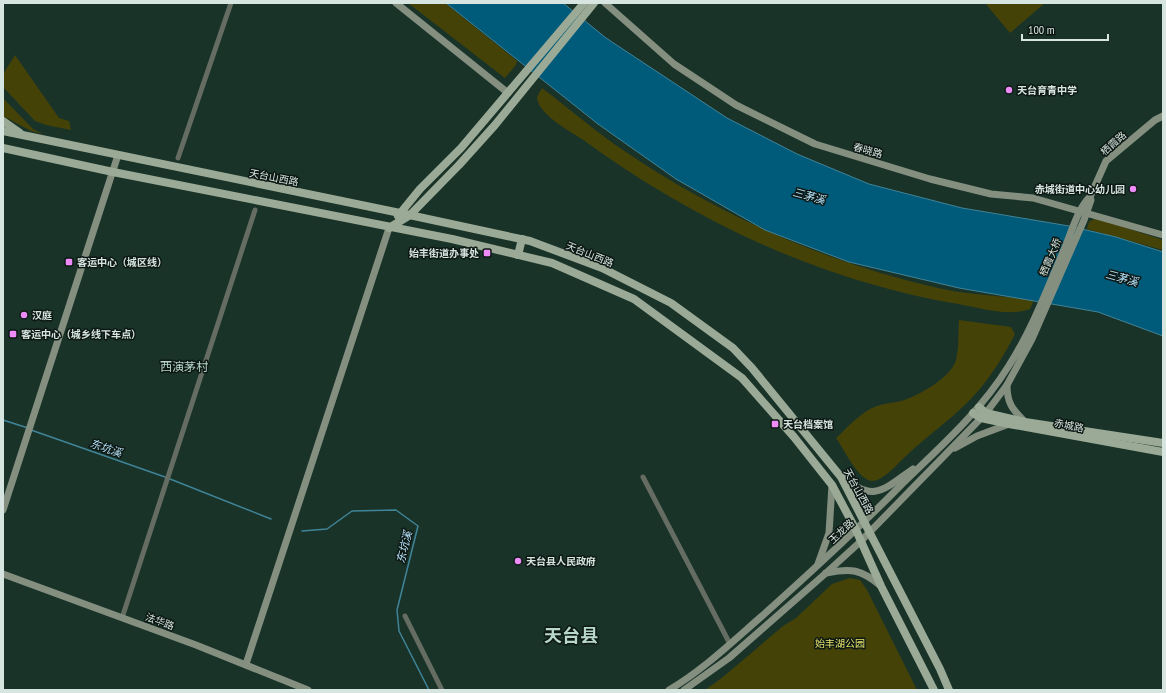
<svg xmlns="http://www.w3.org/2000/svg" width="1166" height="693" viewBox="0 0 1166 693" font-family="'PT Sans Narrow','Noto Sans SC',sans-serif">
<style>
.green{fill:#454208}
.water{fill:#005a79;stroke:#408498}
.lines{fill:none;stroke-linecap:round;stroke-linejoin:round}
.stream{stroke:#408498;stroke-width:1.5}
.street{stroke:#656c62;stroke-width:5}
.secondary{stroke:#848f80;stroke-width:7}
.primary{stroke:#9baa96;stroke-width:8}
.poi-dot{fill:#ed8cf9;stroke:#0d1814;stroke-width:1.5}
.labels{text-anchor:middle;stroke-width:3;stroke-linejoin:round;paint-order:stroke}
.poi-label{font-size:10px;font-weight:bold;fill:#d6e5df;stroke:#0d1814;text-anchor:start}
.street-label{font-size:10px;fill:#d6e5df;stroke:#0d1814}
.park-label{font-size:10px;fill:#e7e26b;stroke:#0d1814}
.water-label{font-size:11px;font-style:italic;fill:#b4e0f7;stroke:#0d1814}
.quarter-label{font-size:12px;fill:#b8d7cb;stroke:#0d1814}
.town-label{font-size:18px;font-weight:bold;fill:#b8d7cb;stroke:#0d1814}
</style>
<rect width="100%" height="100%" fill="#193329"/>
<!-- green -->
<g class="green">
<path d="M 408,3 L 445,3 L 517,61 L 516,65 L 505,78 Z"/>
<path d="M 985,3 L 1045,3 L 1010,33 Z"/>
<path d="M 15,55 L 59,118 L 69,121 L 71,130 L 46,125 L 35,121 L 3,87 L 3,74 Z"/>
<path d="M 542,88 C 570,109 597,133 626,152 C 720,216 828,263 938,288 C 969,295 1003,296 1034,300 L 1030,309 C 1008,317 981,308 958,304 C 821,281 694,221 582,139 C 569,131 537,113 537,97 Z"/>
<path d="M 3,98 L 33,129 L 43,134 L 31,131 L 3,116 Z"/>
<path d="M 1096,218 L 1163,240 L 1163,250 L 1087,229 L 1089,222 Z"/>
<path d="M 959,320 L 1011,327 L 1015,334 C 1005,354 993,373 979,390 C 959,414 929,434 906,456 C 898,463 884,481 872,481 C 858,480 844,449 836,438 C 848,427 862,411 877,406 C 885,403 893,403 901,401 C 918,396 951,378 956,360 C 959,348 958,333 959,320 Z"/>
<path d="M 850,578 L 860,580 L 867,590 L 917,690 L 705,690 L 723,677 L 783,626 L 796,618 L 832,584 Z"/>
</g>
<!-- water -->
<path class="water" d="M 446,3 L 563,3 L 606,38 L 727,118 L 797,154 L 869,184 L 962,208 L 1069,226 L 1116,237 L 1163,252 L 1163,336 L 1098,312 L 959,288 L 849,262 L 765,230 L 676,179 L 598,124 Z"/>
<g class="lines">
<!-- stream -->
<g class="stream">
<path d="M 3,420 L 28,428"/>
<path d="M 31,430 L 165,477 L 271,519"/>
<path d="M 302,531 L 327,529 L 352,511 L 396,510 L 418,526 L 397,610 L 399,631 L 429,690"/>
</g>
<!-- street -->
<g class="street">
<path d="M 178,158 L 231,3"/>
<path d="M 643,477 L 730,644"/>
<path d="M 405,616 L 442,690"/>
<path d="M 122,618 L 255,210"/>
</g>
<!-- secondary -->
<g class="secondary">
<path d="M 396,3 L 508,93"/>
<path d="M 605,3 L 674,64 L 736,105 L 815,144 L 930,179 L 991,194 L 1033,198 L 1163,235"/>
<path d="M 1090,197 L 1106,161 L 1155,120 L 1163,116"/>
<path d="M 1007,385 C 1007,403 1012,409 1025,422"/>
<path d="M 955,448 L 977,436 L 1009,424"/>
<path d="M 842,477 C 874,503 883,490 913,469"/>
<path d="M 3,510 L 118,155"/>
<path d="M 818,564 L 829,533 L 832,485"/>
<path d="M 826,573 C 851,568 861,569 881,586"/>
<path d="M 3,574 L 196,645 L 308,690"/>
<path d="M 246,664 L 389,228"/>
<path d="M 669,690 C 703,670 732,642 762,616 C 810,573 857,530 902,484 C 940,447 980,412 1008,367 C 1032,330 1048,287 1065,247 C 1071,233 1079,206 1090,197 L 1091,200 L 1084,220 L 1032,339 L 1007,385 L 986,413 L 860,542 L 826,573 L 729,658 L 684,690"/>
</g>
<!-- primary -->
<g class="primary">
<path d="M 3,121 L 20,133"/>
<path d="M 3,131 L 400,213 L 530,241 L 602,268 L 671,303 L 733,348 L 752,368 L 841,477 L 940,669 L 949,690"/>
<path d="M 3,148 L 113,172 L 452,239 L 552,263 L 634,299 L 742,378 L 794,437 L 832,485 L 856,530 L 881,586 L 934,690"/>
<path d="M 398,216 L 420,189 L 461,148 L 584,3"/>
<path d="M 389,228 L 410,215 L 459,165 L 495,125 L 594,3"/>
<path d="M 518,255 L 522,239"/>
<path d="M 979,407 L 986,413 L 1025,422 L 1163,443"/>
<path d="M 973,413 L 981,418 L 1009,424 L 1163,452"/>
</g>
</g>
<!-- markers -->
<g class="poi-dot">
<circle cx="1009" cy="90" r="4"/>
<circle cx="1133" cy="189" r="4"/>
<rect x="483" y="249" width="8" height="8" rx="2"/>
<rect x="65" y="258" width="8" height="8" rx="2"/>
<circle cx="24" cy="315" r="4"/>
<rect x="9" y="330" width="8" height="8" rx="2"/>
<rect x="771" y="420" width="8" height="8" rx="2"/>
<circle cx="518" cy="561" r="4"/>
</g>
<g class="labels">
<!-- poi labels -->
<g class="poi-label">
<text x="1017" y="94">天台育青中学</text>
<text x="1125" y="193" text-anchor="end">赤城街道中心幼儿园</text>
<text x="479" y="257" text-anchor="end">始丰街道办事处</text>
<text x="77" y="266">客运中心（城区线）</text>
<text x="32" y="319">汉庭</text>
<text x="21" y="338">客运中心（城乡线下车点）</text>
<text x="783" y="428">天台档案馆</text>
<text x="526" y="565">天台县人民政府</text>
</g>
<!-- street labels -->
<g class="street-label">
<text transform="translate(1113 143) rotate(-42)" y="4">栖霞路</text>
<text transform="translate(868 150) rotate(16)" y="4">春晓路</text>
<text transform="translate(274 177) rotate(11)" y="4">天台山西路</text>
<text transform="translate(590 254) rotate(22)" y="4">天台山西路</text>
<text transform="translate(1050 257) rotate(-67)" y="4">栖霞大桥</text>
<text transform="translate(1069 425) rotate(11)" y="4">赤城路</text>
<text transform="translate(859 491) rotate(61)" y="4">天台山西路</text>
<text transform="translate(841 531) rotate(-43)" y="4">玉龙路</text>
<text transform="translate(160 621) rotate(20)" y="4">法华路</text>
</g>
<!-- park labels -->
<g class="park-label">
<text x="840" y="647">始丰湖公园</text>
</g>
<!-- water labels -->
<g class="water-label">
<text transform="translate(809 196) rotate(15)" y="4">三茅溪</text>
<text transform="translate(1122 278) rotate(15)" y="4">三茅溪</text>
<text transform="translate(106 448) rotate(19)" y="4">东坑溪</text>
<text transform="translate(404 547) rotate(-76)" y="4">东坑溪</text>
</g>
<!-- quarter labels -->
<g class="quarter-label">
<text x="184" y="371">西演茅村</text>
</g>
<!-- town labels -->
<g class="town-label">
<text x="571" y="642">天台县</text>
</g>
</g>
<!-- border -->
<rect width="1166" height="693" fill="none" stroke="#d6e5df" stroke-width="8"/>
<!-- scale -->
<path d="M1022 34v6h86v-6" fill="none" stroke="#d6e5df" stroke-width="2"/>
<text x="1028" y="34" font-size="12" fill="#d6e5df" stroke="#0d1814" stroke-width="3" paint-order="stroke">100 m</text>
</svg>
